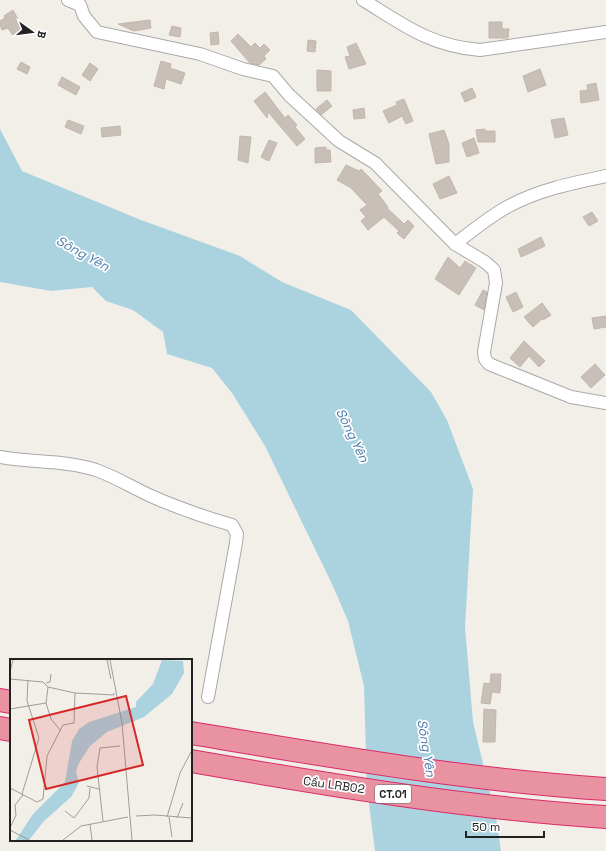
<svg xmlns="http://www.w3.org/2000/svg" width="606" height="851" viewBox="0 0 606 851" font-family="'Space Grotesk',sans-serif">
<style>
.water{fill:#aad3df}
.building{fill:#c7bfb8;stroke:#c4b6ab}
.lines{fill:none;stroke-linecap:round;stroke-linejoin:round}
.minor-casing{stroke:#a9a9a9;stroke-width:14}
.motorway-casing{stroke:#dc2a67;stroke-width:24}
.minor{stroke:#fff;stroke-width:12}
.motorway{stroke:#e892a2;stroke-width:22}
.labels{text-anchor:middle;stroke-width:3.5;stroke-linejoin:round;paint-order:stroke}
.shield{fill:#fff;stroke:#646464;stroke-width:1}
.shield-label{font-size:11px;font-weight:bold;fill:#222}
.street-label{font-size:12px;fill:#222;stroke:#fff}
.water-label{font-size:13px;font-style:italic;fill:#4a7aab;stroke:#fff}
.inset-road{fill:none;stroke:#9f9d99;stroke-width:1}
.view{fill:#d62828;fill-opacity:0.15;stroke:#d62828;stroke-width:2}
.inset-edge{fill:none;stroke:#222;stroke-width:2}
</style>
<rect width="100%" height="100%" fill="#f2efe9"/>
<!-- water -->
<path class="water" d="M 0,129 L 22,171 L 141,220 L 240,256 L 282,282 L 351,310 L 431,392 L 447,420 L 473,489 L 465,627 L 473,722 L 496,818 L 501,851 L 375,851 L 367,788 L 364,686 L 348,621 L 332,584 L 265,446 L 232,393 L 212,368 L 167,354 L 163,332 L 133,310 L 106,301 L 92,287 L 51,291 L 0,282 Z"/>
<!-- building -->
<g class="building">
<path d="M 13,10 L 24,30 L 14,37 L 8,28 L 2,30 L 0,25 L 0,21 L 5,18 L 4,16 Z"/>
<path d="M 150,20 L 151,28 L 134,31 L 118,24 Z"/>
<path d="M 489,22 L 502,22 L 502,29 L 509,29 L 508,38 L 489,38 Z"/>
<path d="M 172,26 L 181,28 L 180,37 L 169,35 Z"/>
<path d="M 218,32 L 219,44 L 211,45 L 210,33 Z"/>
<path d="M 238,34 L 251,47 L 255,43 L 260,48 L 264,44 L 270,50 L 264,56 L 266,59 L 259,65 L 250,63 L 231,41 Z"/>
<path d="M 308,40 L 316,41 L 315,52 L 307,51 Z"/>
<path d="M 356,43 L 366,64 L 349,69 L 345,57 L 350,56 L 347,47 Z"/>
<path d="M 161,61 L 171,64 L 170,68 L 185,73 L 181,84 L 166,79 L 164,89 L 154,86 Z"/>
<path d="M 21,62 L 30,67 L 27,74 L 17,69 Z"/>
<path d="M 90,63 L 98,69 L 90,81 L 82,75 Z"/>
<path d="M 540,69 L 546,85 L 528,92 L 523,76 Z"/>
<path d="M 317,70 L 331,71 L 331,91 L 317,91 Z"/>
<path d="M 62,77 L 80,87 L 76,95 L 58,85 Z"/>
<path d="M 596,83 L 599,100 L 581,103 L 580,91 L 588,90 L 587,85 Z"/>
<path d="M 472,88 L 476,97 L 465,102 L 461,93 Z"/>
<path d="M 265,92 L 285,118 L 288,115 L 297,125 L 295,127 L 305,139 L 297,146 L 268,112 L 267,118 L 254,101 Z"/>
<path d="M 404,99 L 413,121 L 406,124 L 402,116 L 389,123 L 383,111 L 397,105 L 396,102 Z"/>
<path d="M 327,100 L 332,106 L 321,115 L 316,109 Z"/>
<path d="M 364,108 L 365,118 L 354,119 L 353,110 Z"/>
<path d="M 564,118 L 568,135 L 555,138 L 551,120 Z"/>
<path d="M 68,120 L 84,126 L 81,134 L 65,127 Z"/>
<path d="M 120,126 L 121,135 L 102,137 L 101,128 Z"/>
<path d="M 485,129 L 485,131 L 495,131 L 495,142 L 478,142 L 476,130 Z"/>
<path d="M 444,130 L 449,144 L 449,162 L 436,164 L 429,134 Z"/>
<path d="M 240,136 L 251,137 L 248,163 L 238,160 Z"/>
<path d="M 474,138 L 479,153 L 467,157 L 462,143 Z"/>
<path d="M 269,140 L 277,143 L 269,161 L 261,157 Z"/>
<path d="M 326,147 L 326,150 L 330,150 L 331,162 L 315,163 L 315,148 Z"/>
<path d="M 346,165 L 359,171 L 361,169 L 365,173 L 382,191 L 378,194 L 388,207 L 387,208 L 404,224 L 408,220 L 414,226 L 404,239 L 397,233 L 399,231 L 384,217 L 368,230 L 361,221 L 366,217 L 360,210 L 367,205 L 351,188 L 337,180 Z"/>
<path d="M 449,176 L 457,193 L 440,199 L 433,184 Z"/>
<path d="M 592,212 L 598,221 L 589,226 L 583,217 Z"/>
<path d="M 541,237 L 545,246 L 521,257 L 518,249 Z"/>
<path d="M 448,257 L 460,268 L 465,261 L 476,268 L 459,295 L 435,279 Z"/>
<path d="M 483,290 L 487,292 L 484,310 L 475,305 Z"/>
<path d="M 516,292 L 523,307 L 513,312 L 506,297 Z"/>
<path d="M 542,303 L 551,315 L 543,320 L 542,319 L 533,327 L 524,317 Z"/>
<path d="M 606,316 L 606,327 L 594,329 L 592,318 Z"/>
<path d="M 524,341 L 545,361 L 539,367 L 529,356 L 520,367 L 510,358 Z"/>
<path d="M 595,364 L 605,375 L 591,388 L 581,377 Z"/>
<path d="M 491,674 L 501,674 L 500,693 L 492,692 L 490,704 L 481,703 L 484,683 L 490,684 Z"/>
<path d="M 484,709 L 496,710 L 495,742 L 483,742 Z"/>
</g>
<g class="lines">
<defs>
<g id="minor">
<path d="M 68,0 L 80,5 L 84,16 L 97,32 L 200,54 L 243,69 L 273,76 L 289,95 L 339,141 L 375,163 L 455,244 L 485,262 L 494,270 L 496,283 L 484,352 L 485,359 L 489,364 L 571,397 L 606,403"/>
<path d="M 363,0 C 404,25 430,46 480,50 L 606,32"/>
<path d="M 455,244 C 472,231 489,217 507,207 C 538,190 572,183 606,176"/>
<path d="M 0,457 C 32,463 65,460 96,470 C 116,477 133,488 151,496 C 178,508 204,517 232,525 L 237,534 L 236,543 L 208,697"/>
</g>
<g id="motorway">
<path d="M 0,700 L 11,702"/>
<path d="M 0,728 L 11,730"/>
<path d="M 191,733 C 329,756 466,780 606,789"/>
<path d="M 191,761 C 329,785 467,808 606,817"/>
</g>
</defs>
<!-- minor casing -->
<use href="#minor" class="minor-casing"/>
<!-- motorway casing -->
<use href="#motorway" class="motorway-casing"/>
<!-- minor -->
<use href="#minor" class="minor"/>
<!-- motorway -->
<use href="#motorway" class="motorway"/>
</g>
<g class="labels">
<!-- shield labels -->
<rect class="shield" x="375" y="785" width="36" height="18" rx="3"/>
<g class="shield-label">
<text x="393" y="798">CT.01</text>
</g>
<!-- street labels -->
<g class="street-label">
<text transform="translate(334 785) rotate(8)" y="4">Cầu LRB02</text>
</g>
<!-- water labels -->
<g class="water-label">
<text transform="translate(83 253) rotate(29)" y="5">Sông Yên</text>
<text transform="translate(353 435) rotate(64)" y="5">Sông Yên</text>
<text transform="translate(427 748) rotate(81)" y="5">Sông Yên</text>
</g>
</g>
<!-- overview -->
<g transform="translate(10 659)">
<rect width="182" height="182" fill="#f2efe9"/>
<path d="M 152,1 L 173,2 L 174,14 L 162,35 L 134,58 L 97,73 L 80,87 L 69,104 L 66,112 L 69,124 L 61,138 L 34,162 L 19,181 L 6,181 L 23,155 L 55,123 L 62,82 L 69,70 L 79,63 L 126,48 L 126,43 L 143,25 Z" fill="#aad3df"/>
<path class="inset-road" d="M 97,1 L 101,20M 100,1 L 112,64 L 122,181M 0,13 L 3,1M 0,20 L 33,23 L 38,28 L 36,44 L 0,50M 36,24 L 40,23 L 41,15M 38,28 L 65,34M 36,44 L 41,60 L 51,72M 77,127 L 89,130M 0,129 L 27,143 L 33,140 L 37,97 L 53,66 L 64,64 L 65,34 L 104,36 L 104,34M 12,135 L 29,79 L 17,42 L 18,21M 55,152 L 64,159 L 79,139 L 80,129M 126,157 L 145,156 L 182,159M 157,158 L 170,114 L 182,91M 159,158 L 162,178M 167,159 L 173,144M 93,162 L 87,108 L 90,89 L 110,87M 80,165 L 82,181M 0,169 L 6,156 L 5,146 L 13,136M 0,171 L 19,181M 53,181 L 71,167 L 118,158"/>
<path class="view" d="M 116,37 L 133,106 L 36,130 L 19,61 Z"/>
<rect width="182" height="182" class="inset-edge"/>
</g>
<!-- north arrow -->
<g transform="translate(32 32) rotate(104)" stroke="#ffffff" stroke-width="3" paint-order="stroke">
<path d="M0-3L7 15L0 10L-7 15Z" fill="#222222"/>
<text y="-6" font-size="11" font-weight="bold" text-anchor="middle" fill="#222222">B</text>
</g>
<!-- scale -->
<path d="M466 831v6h78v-6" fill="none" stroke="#222222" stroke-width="2"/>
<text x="472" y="831" font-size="12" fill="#222222" stroke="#ffffff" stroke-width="3" paint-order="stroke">50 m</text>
</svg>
